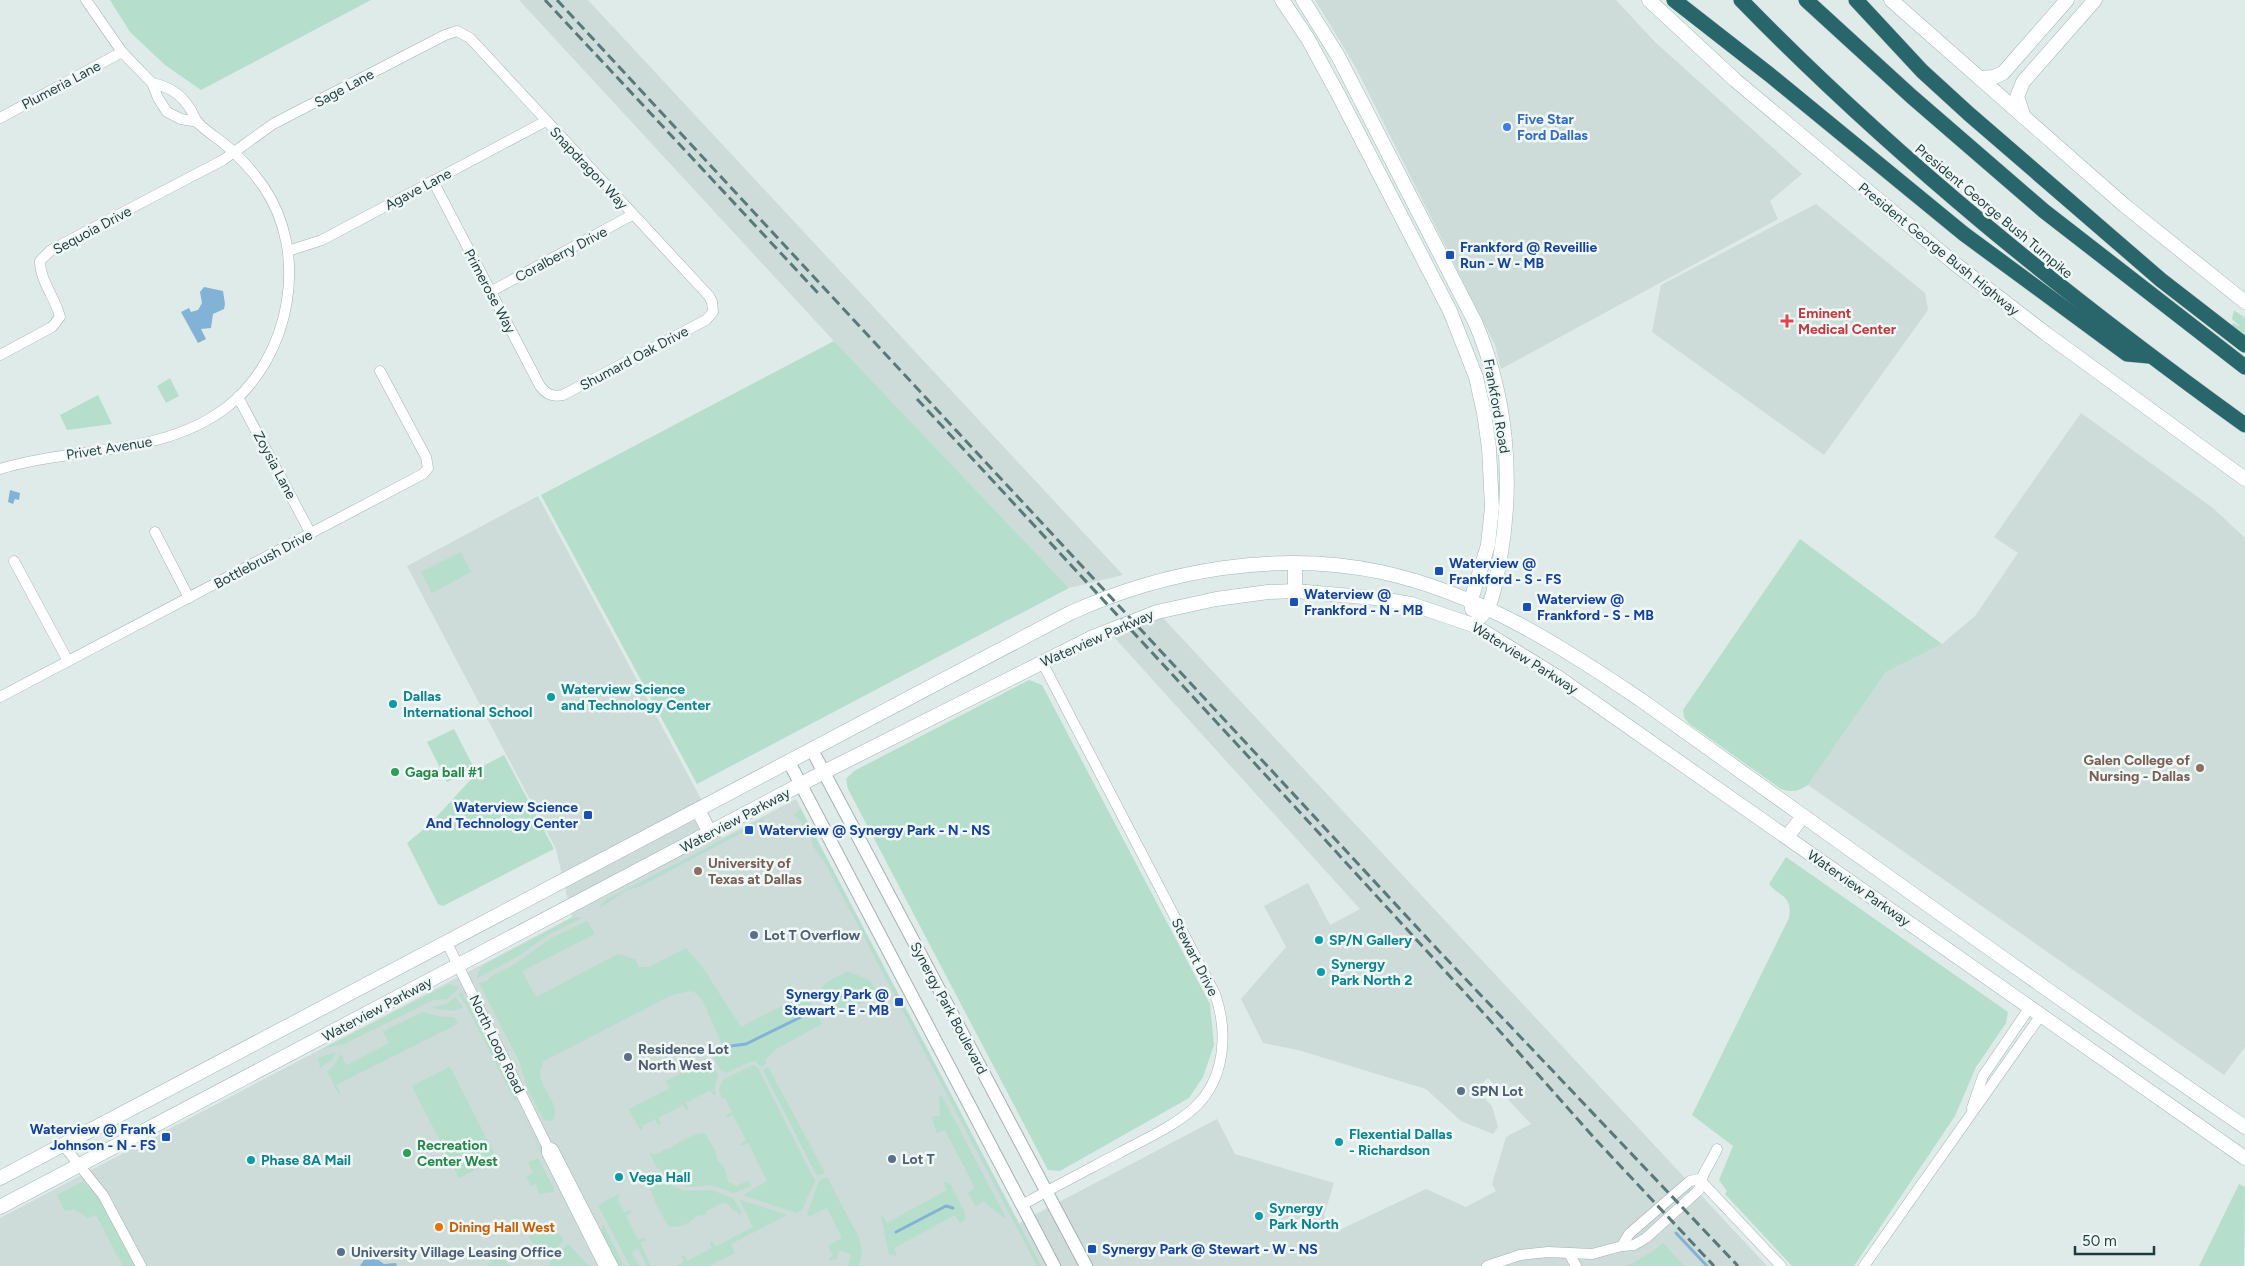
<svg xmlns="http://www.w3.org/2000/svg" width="2245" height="1266" viewBox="0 0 2245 1266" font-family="Figtree,sans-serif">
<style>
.built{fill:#cddbd9}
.green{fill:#b6decc}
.water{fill:#82b2d5}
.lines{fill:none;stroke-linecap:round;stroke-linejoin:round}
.stream{stroke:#82b2d5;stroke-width:3}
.minor-casing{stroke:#a2b3b2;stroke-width:11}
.tertiary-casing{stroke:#a2b3b2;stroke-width:14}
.secondary-casing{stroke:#9db8b5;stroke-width:15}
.motorway-casing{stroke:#c0c8c9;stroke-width:16}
.minor{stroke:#fff;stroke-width:10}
.tertiary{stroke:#fff;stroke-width:12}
.secondary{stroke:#fff;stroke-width:14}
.motorway{stroke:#29666b;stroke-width:15}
.rail{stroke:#597878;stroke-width:3;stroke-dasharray:10 5;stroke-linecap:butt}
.shop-dot{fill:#3f7fe0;stroke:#f0f8f6;stroke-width:2}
.transit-dot{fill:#1a4fb4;stroke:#f0f8f6;stroke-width:2}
.health-dot{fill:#e0444e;stroke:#f0f8f6;stroke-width:2}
.culture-dot{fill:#0f9aa8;stroke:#f0f8f6;stroke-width:2}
.education-dot{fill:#8d6e63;stroke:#f0f8f6;stroke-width:2}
.leisure-dot{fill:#2e9e5b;stroke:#f0f8f6;stroke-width:2}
.service-dot{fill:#5c6f8a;stroke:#f0f8f6;stroke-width:2}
.food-dot{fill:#e8710a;stroke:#f0f8f6;stroke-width:2}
.labels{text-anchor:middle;stroke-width:5;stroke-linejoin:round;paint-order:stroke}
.street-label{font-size:14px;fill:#1f3c3d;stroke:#f0f8f6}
.shop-label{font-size:14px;font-weight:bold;fill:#366cbe;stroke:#f0f8f6;text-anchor:start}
.transit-label{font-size:14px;font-weight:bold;fill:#164399;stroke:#f0f8f6;text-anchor:start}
.health-label{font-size:14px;font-weight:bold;fill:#be3a42;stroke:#f0f8f6;text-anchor:start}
.culture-label{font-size:14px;font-weight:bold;fill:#0d838f;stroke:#f0f8f6;text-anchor:start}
.education-label{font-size:14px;font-weight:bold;fill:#785e54;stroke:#f0f8f6;text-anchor:end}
.leisure-label{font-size:14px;font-weight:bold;fill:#27864d;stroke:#f0f8f6;text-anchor:start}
.service-label{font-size:14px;font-weight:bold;fill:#4e5e75;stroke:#f0f8f6;text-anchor:start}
.food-label{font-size:14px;font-weight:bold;fill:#c56008;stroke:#f0f8f6;text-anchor:start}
</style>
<rect width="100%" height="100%" fill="#dfebe9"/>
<!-- built -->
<g class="built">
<path d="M 519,0 L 588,0 L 1123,575 L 1069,588 L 831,338 Z"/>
<path d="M 1315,0 L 1616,0 L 1655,42 L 1802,174 L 1770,201 L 1778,219 L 1501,369 L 1495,345 L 1356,68 Z"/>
<path d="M 1816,204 L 1925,293 L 1928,310 L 1824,455 L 1652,332 L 1661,285 Z"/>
<path d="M 2081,413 L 2213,508 L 2245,538 L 2245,1047 L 2224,1075 L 1808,785 L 1886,672 L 1942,644 L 1975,616 L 2018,553 L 1994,537 Z"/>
<path d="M 538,496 L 722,838 L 796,799 L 1019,1223 L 1217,1119 L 1235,1154 L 1334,1183 L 1324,1215 L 1333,1233 L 1426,1189 L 1466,1207 L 1496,1191 L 1492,1184 L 1506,1137 L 1531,1124 L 1488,1078 L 1476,1089 L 1492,1106 L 1498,1127 L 1493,1134 L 1461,1121 L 1426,1089 L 1298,1050 L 1263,1043 L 1241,999 L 1286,947 L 1264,906 L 1308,883 L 1330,925 L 1360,909 L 1113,636 L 1142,623 L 1163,618 L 1767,1266 L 0,1266 L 0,1218 L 572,917 L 556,849 L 407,566 Z"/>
</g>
<!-- green -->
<g class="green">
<path d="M 110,0 L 371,0 L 201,90 L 165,65 L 130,32 Z"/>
<path d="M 2234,310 L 2245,318 L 2245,339 L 2231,328 L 2233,323 L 2241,327 L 2232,319 Z"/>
<path d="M 834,341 L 1069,588 L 697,784 L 541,495 Z"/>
<path d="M 170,378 L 179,396 L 166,403 L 157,386 Z"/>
<path d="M 98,395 L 112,424 L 67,430 L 60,415 Z"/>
<path d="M 1800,539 L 1942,644 L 1886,672 L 1808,785 C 1799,791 1792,793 1781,789 L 1688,723 L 1684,717 L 1683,710 Z"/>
<path d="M 461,552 L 471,572 L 432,593 L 421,572 Z"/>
<path d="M 1029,680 L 1042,685 L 1210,1004 L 1214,1045 L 1203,1077 L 1189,1098 L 1060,1171 L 1048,1170 L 848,789 L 846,779 L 854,771 Z"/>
<path d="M 454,729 L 474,768 L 447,782 L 427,742 Z"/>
<path d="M 504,755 L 554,849 L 443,906 L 438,904 L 407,843 L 430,824 L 483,766 Z"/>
<path d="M 800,809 L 802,812 L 1041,1266 L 1037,1266 L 825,863 L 813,846 L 807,827 L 794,815 Z"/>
<path d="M 764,818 L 764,821 L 643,885 L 626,891 L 599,908 L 604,901 Z"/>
<path d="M 1786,857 L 2008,1012 L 2006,1023 L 1976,1067 L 1955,1116 L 1854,1266 L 1792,1266 L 1725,1194 L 1727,1191 L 1719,1180 L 1733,1146 L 1692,1115 L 1789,918 C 1793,895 1779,897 1769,884 Z"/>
<path d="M 578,917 L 582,918 L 550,934 L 512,960 L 477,978 L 478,972 L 484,965 L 572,918 Z"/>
<path d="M 587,921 L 595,934 L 522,971 L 536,997 L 618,954 L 635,959 L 639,967 L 649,967 L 686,948 L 703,968 L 741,1027 L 801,996 L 809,1000 L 822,1024 L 776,1049 L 765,1060 L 767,1063 L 761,1067 L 757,1062 L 752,1061 L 726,1073 L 720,1070 L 711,1053 L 723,1047 L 703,1001 L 696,993 L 690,991 L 672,995 L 544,1061 C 530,1085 561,1098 554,1119 L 551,1121 L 544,1120 L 528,1090 L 519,1061 L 479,983 L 487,981 L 490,977 L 515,964 L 551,938 Z"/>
<path d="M 848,971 L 869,980 L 879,994 L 833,1018 C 816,985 815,988 848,971 Z"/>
<path d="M 449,984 L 459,988 L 447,999 L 433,1000 L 344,1044 L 322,1049 Z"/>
<path d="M 462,992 L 516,1099 L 515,1101 L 466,1005 L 458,994 Z"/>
<path d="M 455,997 L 463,1007 L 453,1011 L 430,1008 L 447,1004 Z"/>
<path d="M 423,1012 L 442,1017 L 454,1017 L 458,1024 L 336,1085 L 340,1092 L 338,1093 L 327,1071 L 333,1067 L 341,1054 L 346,1065 L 351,1063 L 389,1043 L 383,1031 Z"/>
<path d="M 336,1052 L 332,1060 L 320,1068 L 318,1058 Z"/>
<path d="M 710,1059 L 718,1075 L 714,1089 L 716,1094 L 713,1095 L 710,1090 L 686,1103 L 689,1109 L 686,1110 L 683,1105 L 658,1118 L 661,1123 L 658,1125 L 655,1119 L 642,1126 L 643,1128 L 640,1130 L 629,1109 L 670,1088 L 666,1081 Z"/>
<path d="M 753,1065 L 758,1068 L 815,1181 L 802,1210 L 796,1213 L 743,1195 L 767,1181 L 748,1143 L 742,1146 L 740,1144 L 746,1140 L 733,1115 L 727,1118 L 726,1115 L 732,1112 L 725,1098 L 722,1099 L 719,1089 L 723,1080 Z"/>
<path d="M 450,1067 L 497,1159 L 459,1178 L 412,1086 Z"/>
<path d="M 768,1067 L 825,1173 L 817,1176 L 763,1070 Z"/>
<path d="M 939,1096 L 942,1096 L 1007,1220 L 983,1201 L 977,1206 L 975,1205 L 968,1193 L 975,1188 L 945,1130 L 937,1133 L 932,1118 L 933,1116 L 940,1116 Z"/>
<path d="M 520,1109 L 543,1154 L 542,1154 Z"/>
<path d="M 702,1133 L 705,1134 L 715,1150 L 718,1161 L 725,1169 L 728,1182 L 736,1186 L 748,1181 L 751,1186 L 734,1193 L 711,1185 L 692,1187 L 678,1184 L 670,1179 L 662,1170 L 657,1168 L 649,1152 C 657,1156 658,1154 665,1149 L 671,1148 C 677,1143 694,1134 702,1133 Z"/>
<path d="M 539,1158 L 541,1165 L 554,1188 L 553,1192 L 539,1194 L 536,1184 L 531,1186 L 526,1177 L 533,1173 L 528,1162 Z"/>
<path d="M 655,1173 L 658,1173 L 667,1183 L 684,1191 L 711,1190 L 733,1198 L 742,1213 L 739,1215 L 736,1210 L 734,1211 L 726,1202 C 719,1204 714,1208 708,1210 L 704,1215 L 696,1216 C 691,1223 678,1229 669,1226 C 662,1217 652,1194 647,1183 L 642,1180 Z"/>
<path d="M 827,1177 L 859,1238 L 862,1251 L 859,1266 L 848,1266 L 851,1254 L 839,1250 L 836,1260 L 832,1259 L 831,1262 L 829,1258 L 833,1256 L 828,1246 L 842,1238 L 827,1208 L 808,1217 L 807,1215 L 819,1181 Z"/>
<path d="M 82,1182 C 104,1196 122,1242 134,1266 L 123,1266 L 96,1215 L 88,1218 L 74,1209 L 65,1211 L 57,1195 Z"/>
<path d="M 943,1182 L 950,1183 L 965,1213 L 965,1219 L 960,1223 L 955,1215 L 894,1248 L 897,1256 L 889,1254 L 881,1217 L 882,1215 L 887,1223 L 947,1190 Z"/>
<path d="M 2239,1184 L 2245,1187 L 2244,1266 L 2199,1266 Z"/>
<path d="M 619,1194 L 620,1197 L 617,1199 L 624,1212 L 630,1210 L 632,1212 L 626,1216 L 638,1240 L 645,1237 L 646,1240 L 640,1243 L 651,1266 L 647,1266 L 639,1250 L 635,1249 L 632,1254 L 639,1266 L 630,1266 L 598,1205 Z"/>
<path d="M 741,1200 L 787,1215 L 731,1244 L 735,1253 L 709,1266 L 677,1266 L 684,1262 L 681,1256 L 684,1255 L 687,1261 L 712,1248 L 709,1243 L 712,1241 L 715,1247 L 753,1227 L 740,1201 Z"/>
<path d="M 542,1224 L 559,1234 L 564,1240 L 550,1256 L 543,1260 L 529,1237 Z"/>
<path d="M 603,1224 L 624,1266 L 616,1266 L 601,1233 Z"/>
<path d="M 1663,1243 L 1684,1266 L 1627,1266 L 1652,1252 Z"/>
<path d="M 568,1244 L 589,1266 L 550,1266 L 548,1264 Z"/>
<path d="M 501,1255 L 509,1266 L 488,1265 L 488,1263 Z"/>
</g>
<!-- water -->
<g class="water">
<path d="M 204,287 L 223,291 L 225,304 L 224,309 L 213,314 L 211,328 L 201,329 L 206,339 L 198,343 L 181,312 L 189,308 L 191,312 L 198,310 L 202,303 L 200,292 Z"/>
<path d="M 10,490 L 20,493 L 19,500 L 15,499 L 13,504 L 8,502 Z"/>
<path d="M 369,1258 L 377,1259 L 384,1264 L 396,1263 L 397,1266 L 360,1266 L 364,1260 Z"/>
</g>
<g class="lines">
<!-- stream -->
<g class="stream">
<path d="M 839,996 L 853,992 L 862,993"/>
<path d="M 723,1047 L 746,1044 L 801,1017"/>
<path d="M 896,1232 L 946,1206 L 953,1208"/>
<path d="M 1676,1233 L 1707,1266"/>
</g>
<defs>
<g id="minor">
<path d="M 86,0 L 122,52 L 152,83 L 158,98 L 167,112 L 181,119 L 198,122"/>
<path d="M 0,118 L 122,52"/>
<path d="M 288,251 L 322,240 L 546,121"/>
<path d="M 490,292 L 632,215"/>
<path d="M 0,355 L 52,327 L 60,317 C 55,297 40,281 40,261 L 51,250 L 223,160 L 273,124 L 445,35 L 457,31 L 470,38 L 709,296 L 712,302 L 713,312 L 706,320 L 563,395 C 553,397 547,395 540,386 L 433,181"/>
<path d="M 238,397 L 311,534"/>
<path d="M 0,469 C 75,446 162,457 227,407 C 291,357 310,253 263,186 C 251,169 237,154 222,142 C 214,136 205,130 198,123 C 195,119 193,114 191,110 C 181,94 170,87 152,83"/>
<path d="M 155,532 L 189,598"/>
<path d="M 14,561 L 68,661"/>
<path d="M 0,697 L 423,474 L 428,468 L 426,457 L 380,371"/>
<path d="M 447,943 L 547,1146 L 553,1149 L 613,1266"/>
<path d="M 1972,1108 L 1983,1076 L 2030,1007"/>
<path d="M 63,1145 L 103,1195 L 141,1266"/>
<path d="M 547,1146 L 547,1153 L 604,1266"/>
<path d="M 1699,1179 L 1781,1266"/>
<path d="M 1022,1205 C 1054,1187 1087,1170 1119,1153 C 1145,1139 1173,1127 1194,1108 C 1226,1079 1228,1031 1215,994 L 1042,662"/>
<path d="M 1622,1246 L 1629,1234 L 1690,1181 L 1699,1179"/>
<path d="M 1570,1255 L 1576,1266"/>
<path d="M 1487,1266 L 1520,1255 L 1548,1252 L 1592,1254 L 1622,1246 L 1634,1245 L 1646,1238 L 1699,1190 C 1700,1175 1711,1163 1717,1149"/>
<path d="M 1864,1266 L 2041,1015"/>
</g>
<g id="tertiary">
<path d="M 812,750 L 1086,1266"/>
<path d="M 789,762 L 1054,1266"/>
</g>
<g id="secondary">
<path d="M 1282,0 L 1308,39 L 1338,94 L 1450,311 L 1476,377 L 1484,413 L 1489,448 L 1492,507 L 1488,545 L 1471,600 L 1472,609"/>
<path d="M 1303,0 L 1338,56 L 1475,322 C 1507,396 1514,480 1500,559 C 1497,574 1495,593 1488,607 C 1485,613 1478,619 1473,625"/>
<path d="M 1649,0 L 1735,80 L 1954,263 L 2045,333 L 2245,479"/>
<path d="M 1891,0 L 2124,205 L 2245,302"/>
<path d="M 1980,78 L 1994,77 L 2003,73 L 2067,0"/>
<path d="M 2024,117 L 2017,97 L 2023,82 L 2095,0"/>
<path d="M 1295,565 L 1295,591"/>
<path d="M 698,810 L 710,833"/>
<path d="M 1787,837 L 1803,816"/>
<path d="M 0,1178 L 1070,613 C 1165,570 1278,550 1381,572 C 1478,593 1560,645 1641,700 C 1696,739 1751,779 1806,818 C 1952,922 2097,1026 2245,1127"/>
<path d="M 0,1207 L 824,772 L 1093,637 L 1157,612 L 1216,599 L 1268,592 L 1295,591 L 1375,598 L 1411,604 L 1473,625 L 1559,678 L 2245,1158"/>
</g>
<g id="motorway">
<path d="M 1674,0 L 1770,75 L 1964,234 L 2127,354 L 2149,356"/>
<path d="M 1741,0 C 1895,158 2066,296 2245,425"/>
<path d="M 1806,0 L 1911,96 L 2044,211 L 2245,367"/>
<path d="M 1856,0 L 1922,71 L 1969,114 L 2161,280 L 2245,345"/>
</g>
</defs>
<!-- minor casing -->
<use href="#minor" class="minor-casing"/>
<!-- tertiary casing -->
<use href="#tertiary" class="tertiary-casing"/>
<!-- secondary casing -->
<use href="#secondary" class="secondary-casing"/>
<!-- motorway casing -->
<use href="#motorway" class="motorway-casing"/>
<!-- minor -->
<use href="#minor" class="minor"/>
<!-- tertiary -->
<use href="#tertiary" class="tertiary"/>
<!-- secondary -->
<use href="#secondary" class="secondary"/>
<!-- motorway -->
<use href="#motorway" class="motorway"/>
<!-- rail -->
<g class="rail">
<path d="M 545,0 L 818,293"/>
<path d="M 557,0 L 1438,950 L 1738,1266"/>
<path d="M 917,399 L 1296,808 L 1488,1018 L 1597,1141 L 1714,1266"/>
</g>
</g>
<!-- markers -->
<circle class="shop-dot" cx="1507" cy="127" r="5"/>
<g class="transit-dot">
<rect x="1445" y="250" width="10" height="10" rx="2.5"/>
<rect x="1434" y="566" width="10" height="10" rx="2.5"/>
<rect x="1289" y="597" width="10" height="10" rx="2.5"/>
<rect x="1522" y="602" width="10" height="10" rx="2.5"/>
<rect x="583" y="810" width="10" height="10" rx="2.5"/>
<rect x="744" y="825" width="10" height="10" rx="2.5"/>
<rect x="894" y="997" width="10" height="10" rx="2.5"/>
<rect x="161" y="1132" width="10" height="10" rx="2.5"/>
<rect x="1087" y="1244" width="10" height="10" rx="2.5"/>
</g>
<path class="health-dot" d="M1784.5 313.5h5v5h5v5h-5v5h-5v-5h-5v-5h5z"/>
<g class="culture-dot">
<circle cx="551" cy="697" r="5"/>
<circle cx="393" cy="704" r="5"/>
<circle cx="1319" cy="940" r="5"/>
<circle cx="1321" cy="972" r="5"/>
<circle cx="1339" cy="1142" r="5"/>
<circle cx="251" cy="1160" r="5"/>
<circle cx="619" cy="1177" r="5"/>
<circle cx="1259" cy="1216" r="5"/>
</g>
<g class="education-dot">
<circle cx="2200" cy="768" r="5"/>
<circle cx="698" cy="871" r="5"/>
</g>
<g class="leisure-dot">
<circle cx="395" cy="772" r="5"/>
<circle cx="407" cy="1153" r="5"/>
</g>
<g class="service-dot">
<circle cx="754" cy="935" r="5"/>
<circle cx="628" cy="1057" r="5"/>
<circle cx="1461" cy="1091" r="5"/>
<circle cx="892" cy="1159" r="5"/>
<circle cx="341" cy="1252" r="5"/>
</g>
<circle class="food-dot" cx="439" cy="1227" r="5"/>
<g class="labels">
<!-- street labels -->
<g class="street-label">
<text transform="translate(61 85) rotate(-28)" y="5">Plumeria Lane</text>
<text transform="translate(344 88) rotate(-28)" y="5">Sage Lane</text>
<text transform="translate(589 168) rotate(47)" y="5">Snapdragon Way</text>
<text transform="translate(418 189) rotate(-28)" y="5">Agave Lane</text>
<text transform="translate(1994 211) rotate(40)" y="5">President George Bush Turnpike</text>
<text transform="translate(92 230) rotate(-28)" y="5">Sequoia Drive</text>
<text transform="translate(1939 249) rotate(39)" y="5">President George Bush Highway</text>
<text transform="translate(561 254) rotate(-28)" y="5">Coralberry Drive</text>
<text transform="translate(490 291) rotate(62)" y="5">Primerose Way</text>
<text transform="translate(634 358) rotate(-28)" y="5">Shumard Oak Drive</text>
<text transform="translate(1497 406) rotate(80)" y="5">Frankford Road</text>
<text transform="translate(109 448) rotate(-9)" y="5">Privet Avenue</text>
<text transform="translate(275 465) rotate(62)" y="5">Zoysia Lane</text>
<text transform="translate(263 559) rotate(-28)" y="5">Bottlebrush Drive</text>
<text transform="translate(1097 638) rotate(-24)" y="5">Waterview Parkway</text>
<text transform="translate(1525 658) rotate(32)" y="5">Waterview Parkway</text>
<text transform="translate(735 820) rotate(-28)" y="5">Waterview Parkway</text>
<text transform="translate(1859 888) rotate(35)" y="5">Waterview Parkway</text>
<text transform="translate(1195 957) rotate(63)" y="5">Stewart Drive</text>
<text transform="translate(949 1008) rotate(62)" y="5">Synergy Park Boulevard</text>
<text transform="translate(377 1009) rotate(-28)" y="5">Waterview Parkway</text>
<text transform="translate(497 1044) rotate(64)" y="5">North Loop Road</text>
</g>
<!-- shop labels -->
<g class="shop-label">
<text x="1517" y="124">Five Star<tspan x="1517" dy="16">Ford Dallas</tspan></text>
</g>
<!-- transit labels -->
<g class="transit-label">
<text x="1460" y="252">Frankford @ Reveillie<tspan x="1460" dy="16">Run - W - MB</tspan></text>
<text x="1449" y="568">Waterview @<tspan x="1449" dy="16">Frankford - S - FS</tspan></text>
<text x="1304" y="599">Waterview @<tspan x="1304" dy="16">Frankford - N - MB</tspan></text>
<text x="1537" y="604">Waterview @<tspan x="1537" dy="16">Frankford - S - MB</tspan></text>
<text x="578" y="812" text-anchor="end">Waterview Science<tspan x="578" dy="16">And Technology Center</tspan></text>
<text x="759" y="835">Waterview @ Synergy Park - N - NS</text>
<text x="889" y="999" text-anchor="end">Synergy Park @<tspan x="889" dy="16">Stewart - E - MB</tspan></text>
<text x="156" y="1134" text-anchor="end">Waterview @ Frank<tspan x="156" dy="16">Johnson - N - FS</tspan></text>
<text x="1102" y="1254">Synergy Park @ Stewart - W - NS</text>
</g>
<!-- health labels -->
<g class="health-label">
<text x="1798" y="318">Eminent<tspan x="1798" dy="16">Medical Center</tspan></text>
</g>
<!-- culture labels -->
<g class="culture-label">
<text x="561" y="694">Waterview Science<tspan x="561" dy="16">and Technology Center</tspan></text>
<text x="403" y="701">Dallas<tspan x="403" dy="16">International School</tspan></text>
<text x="1329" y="945">SP/N Gallery</text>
<text x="1331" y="969">Synergy<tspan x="1331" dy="16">Park North 2</tspan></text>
<text x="1349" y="1139">Flexential Dallas<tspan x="1349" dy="16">- Richardson</tspan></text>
<text x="261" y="1165">Phase 8A Mail</text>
<text x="629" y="1182">Vega Hall</text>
<text x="1269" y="1213">Synergy<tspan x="1269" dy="16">Park North</tspan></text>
</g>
<!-- education labels -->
<g class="education-label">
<text x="2190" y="765">Galen College of<tspan x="2190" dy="16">Nursing - Dallas</tspan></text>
<text x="708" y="868" text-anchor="start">University of<tspan x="708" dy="16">Texas at Dallas</tspan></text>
</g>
<!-- leisure labels -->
<g class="leisure-label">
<text x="405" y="777">Gaga ball #1</text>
<text x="417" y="1150">Recreation<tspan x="417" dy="16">Center West</tspan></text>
</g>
<!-- service labels -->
<g class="service-label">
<text x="764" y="940">Lot T Overflow</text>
<text x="638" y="1054">Residence Lot<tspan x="638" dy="16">North West</tspan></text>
<text x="1471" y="1096">SPN Lot</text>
<text x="902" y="1164">Lot T</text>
<text x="351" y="1257">University Village Leasing Office</text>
</g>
<!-- food labels -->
<g class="food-label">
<text x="449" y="1232">Dining Hall West</text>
</g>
</g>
<!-- scale -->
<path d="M2075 1246v8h79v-8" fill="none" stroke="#1f3c3d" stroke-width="2.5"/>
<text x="2082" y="1246" font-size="15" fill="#1f3c3d" stroke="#f0f8f6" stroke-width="4" paint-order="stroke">50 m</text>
</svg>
